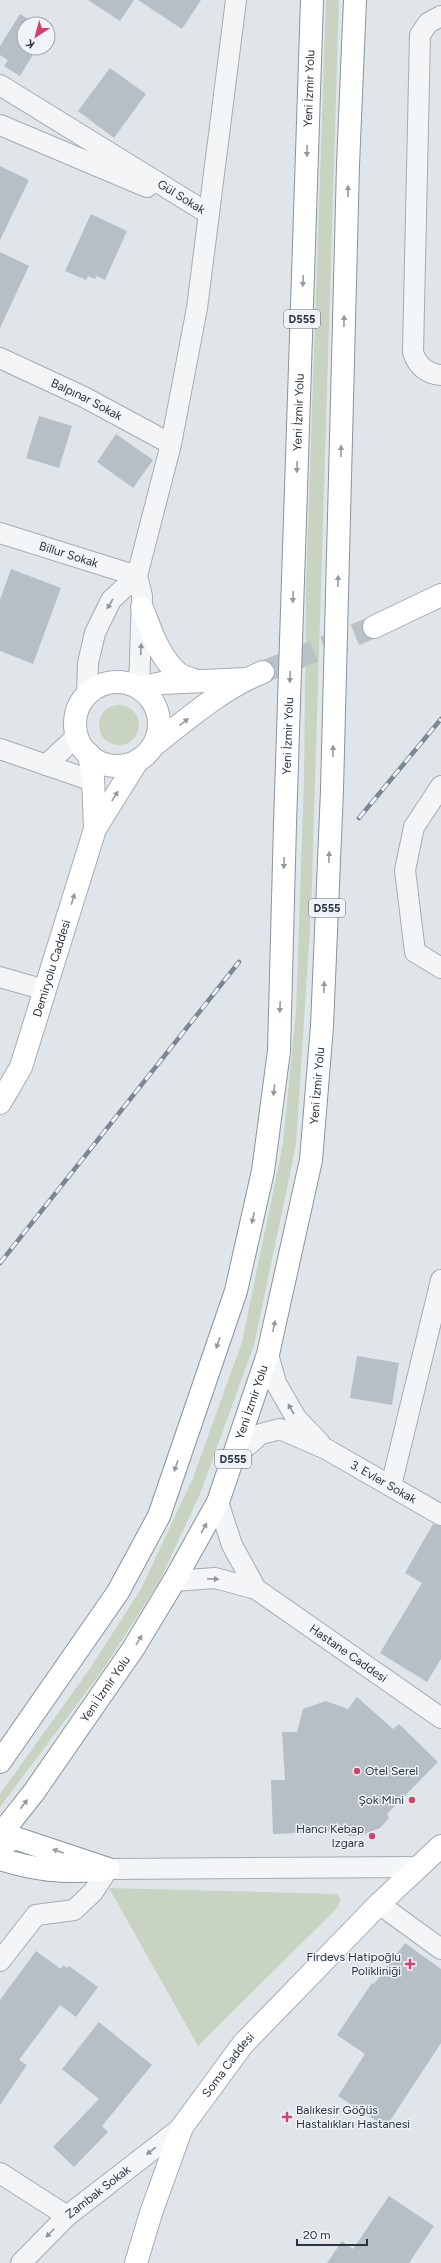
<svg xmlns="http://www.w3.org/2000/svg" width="441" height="2263" viewBox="0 0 441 2263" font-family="Figtree,sans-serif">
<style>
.green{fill:#c8d3c1}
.building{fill:#b7bfc6}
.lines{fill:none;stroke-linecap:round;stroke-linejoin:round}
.secondary-tunnel{stroke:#bbc2c7;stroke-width:22;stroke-dasharray:22 11;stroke-linecap:butt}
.street-casing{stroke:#a5acb3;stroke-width:22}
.secondary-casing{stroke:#a5acb3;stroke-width:24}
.highway-casing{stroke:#8794a0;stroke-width:24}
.street{stroke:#f3f5f7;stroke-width:20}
.secondary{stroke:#fff;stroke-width:22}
.highway{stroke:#fff;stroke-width:22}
.rail-casing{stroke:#798693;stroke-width:4.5}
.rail{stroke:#f0f3f7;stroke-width:3;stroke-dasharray:9;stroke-linecap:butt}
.highway-bridge-casing{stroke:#8794a0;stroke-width:24;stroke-linecap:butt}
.highway-bridge{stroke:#fff;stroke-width:22}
.oneway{fill:#949aa0}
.oneway2{fill:#8e949c}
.poi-dot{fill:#cf446a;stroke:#f0f3f7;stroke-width:1.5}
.labels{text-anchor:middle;stroke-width:3;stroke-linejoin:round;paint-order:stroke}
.shield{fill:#f0f3f7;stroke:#656d78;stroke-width:1}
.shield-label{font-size:11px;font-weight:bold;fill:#293441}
.street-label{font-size:12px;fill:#293441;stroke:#f0f3f7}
.poi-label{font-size:12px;fill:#293441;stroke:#f0f3f7;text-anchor:end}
</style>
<rect width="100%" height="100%" fill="#e0e5e9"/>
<!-- green -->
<g class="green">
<path d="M 326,0 L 339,0 L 311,913 L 296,1145 L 254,1345 L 200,1494 L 159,1582 L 102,1671 L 0,1807 L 0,1794 L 89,1670 L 141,1589 L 193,1478 L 242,1342 L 283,1144 L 296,1012 L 304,781 L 306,588 Z"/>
<circle cx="119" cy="725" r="20"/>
<path d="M 109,1888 L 337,1894 L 341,1900 L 336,1909 L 198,2046 Z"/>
</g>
<!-- building -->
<g class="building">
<path d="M 88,0 L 134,0 L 120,21 Z"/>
<path d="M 138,0 L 201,0 L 182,29 Z"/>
<path d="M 20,14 L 36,24 L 24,24 L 24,48 L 37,48 L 20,76 L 4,66 L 8,60 L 0,55 L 0,46 Z"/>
<path d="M 110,68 L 146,94 L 114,138 L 78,111 Z"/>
<path d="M 0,166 L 29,180 L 0,240 Z"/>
<path d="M 91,214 L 127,231 L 105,280 L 97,276 L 95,279 L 88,276 L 86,280 L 65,271 Z"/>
<path d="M 0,252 L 29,266 L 0,328 Z"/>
<path d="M 39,416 L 72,426 L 59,468 L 26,458 Z"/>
<path d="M 116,434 L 153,460 L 133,488 L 97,462 Z"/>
<path d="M 11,569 L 61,588 L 33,664 L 0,651 L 0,600 Z"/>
<path d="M 357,1356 L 399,1363 L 392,1405 L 350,1398 Z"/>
<path d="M 433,1524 L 441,1526 L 441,1659 L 427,1682 L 380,1653 L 422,1583 L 405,1573 Z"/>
<path d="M 357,1697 L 393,1729 L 399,1724 L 438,1762 L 387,1814 L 389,1818 L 380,1828 L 359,1836 L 348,1836 L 348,1831 L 273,1834 L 271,1780 L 285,1780 L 282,1732 L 297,1732 L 303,1709 L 326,1701 L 348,1709 Z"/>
<path d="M 405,1943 L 441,1969 L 441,2043 L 386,2127 L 338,2096 L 365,2054 L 337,2035 L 372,1983 L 374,1984 Z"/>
<path d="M 36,1951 L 61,1969 L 63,1965 L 67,1968 L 69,1966 L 98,1987 L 76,2017 L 60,2005 L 19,2060 L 27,2065 L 0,2105 L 0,2000 Z"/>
<path d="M 99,2022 L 152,2065 L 102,2126 L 108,2132 L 74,2167 L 53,2147 L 99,2099 L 62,2069 Z"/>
<path d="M 389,2196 L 434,2226 L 409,2263 L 327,2263 L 342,2241 L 353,2249 Z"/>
</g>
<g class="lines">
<!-- secondary-tunnel -->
<path class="secondary-tunnel" d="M 263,672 L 374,627"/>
<defs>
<g id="street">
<path d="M 441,16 L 428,23 L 420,35 L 413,352 C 417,365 426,374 441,375"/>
<path id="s1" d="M 0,85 L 209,214"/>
<path d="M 0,125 L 147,187"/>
<path id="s2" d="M 0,358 L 84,397 L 171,444"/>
<path id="s3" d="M 0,533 L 137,576"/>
<path d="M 139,688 L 142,596 L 137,576 L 171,444 L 197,308 L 236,0"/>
<path d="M 87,695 L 88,663 L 95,633 L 111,600 L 137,576"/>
<path d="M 0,749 L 93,781"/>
<path d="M 46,765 L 77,736"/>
<path d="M 441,786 L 414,827 L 405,870 L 415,952 L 441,968"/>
<path d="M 0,977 L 45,990"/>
<path d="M 268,1354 L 276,1383 L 296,1418 L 320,1443"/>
<path id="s4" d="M 233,1458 L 261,1434 L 280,1429 L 326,1449 L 441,1515"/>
<path d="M 391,1486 L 441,1280"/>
<path d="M 218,1502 L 232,1545 L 256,1589"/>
<path id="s5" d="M 174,1581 L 215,1578 L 256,1589 L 441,1718"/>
<path d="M 379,1904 L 441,1949"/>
<path d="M 0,1961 L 36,1915 L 74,1910 L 93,1892 L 108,1869 L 417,1867"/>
<path d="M 0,2173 L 67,2216"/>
<path id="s6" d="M 21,2263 L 67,2216 L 182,2127"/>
</g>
<g id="secondary">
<path d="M 142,608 C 151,630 159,658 179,674 C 184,677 191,679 197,681"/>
<path d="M 374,627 L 441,595"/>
<circle cx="117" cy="724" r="42"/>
<path d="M 139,688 L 162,683 L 246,679"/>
<path d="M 153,746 C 187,719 223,688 263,672"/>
<path d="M 89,754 L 93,777 L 95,829"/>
<path id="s7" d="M 0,1103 L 21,1067 L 95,829 L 138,760"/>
<path id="s8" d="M 136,2263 L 151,2213 L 182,2127 L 243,2044 L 379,1904 L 441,1846"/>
</g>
<g id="highway">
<path d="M 332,790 L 348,165 L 355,0"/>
<path id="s9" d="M 285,824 L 312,0"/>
<path d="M 0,1762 L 118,1592 L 159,1516 L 236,1291 L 263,1171 L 279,1051"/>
<path id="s10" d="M 0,1835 L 34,1792 L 133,1649 L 174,1581 L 218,1502 L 268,1354 L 311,1160 L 322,1026"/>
<path d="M 0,1846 L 15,1838 L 108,1869"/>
<path d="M 0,1859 C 35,1870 63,1873 99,1870"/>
</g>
</defs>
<!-- street casing -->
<use href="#street" class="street-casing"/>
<!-- secondary casing -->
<use href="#secondary" class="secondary-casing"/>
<!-- highway casing -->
<use href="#highway" class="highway-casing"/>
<!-- street -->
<use href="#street" class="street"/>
<!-- secondary -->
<use href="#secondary" class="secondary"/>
<!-- highway -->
<use href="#highway" class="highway"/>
<defs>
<g id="rail">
<path d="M 359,818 L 441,719"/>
<path d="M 0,1263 L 239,962"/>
</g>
</defs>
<!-- rail casing -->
<use href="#rail" class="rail-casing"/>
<!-- rail -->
<use href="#rail" class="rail"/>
<defs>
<g id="highway-bridge">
<path d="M 322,1026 L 332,790"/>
<path d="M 279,1051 L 285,824"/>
</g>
</defs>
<!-- highway-bridge casing -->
<use href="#highway-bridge" class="highway-bridge-casing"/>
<!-- highway-bridge -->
<use href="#highway-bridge" class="highway-bridge"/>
</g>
<!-- one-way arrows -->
<defs><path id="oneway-solid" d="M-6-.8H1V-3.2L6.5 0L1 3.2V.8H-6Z"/></defs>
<g class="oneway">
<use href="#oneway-solid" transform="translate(307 151) rotate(92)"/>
<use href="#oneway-solid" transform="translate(348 191) rotate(-89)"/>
<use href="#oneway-solid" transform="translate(303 281) rotate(92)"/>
<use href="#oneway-solid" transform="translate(344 321) rotate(-89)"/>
<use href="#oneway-solid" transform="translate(341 451) rotate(-89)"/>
<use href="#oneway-solid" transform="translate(297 467) rotate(92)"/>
<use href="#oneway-solid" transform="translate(338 581) rotate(-89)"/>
<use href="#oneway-solid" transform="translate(293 597) rotate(92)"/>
<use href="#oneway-solid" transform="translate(290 677) rotate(92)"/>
<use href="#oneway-solid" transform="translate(184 722) rotate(-38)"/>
<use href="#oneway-solid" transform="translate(333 751) rotate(-89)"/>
<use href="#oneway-solid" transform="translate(115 796) rotate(-58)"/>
<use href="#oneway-solid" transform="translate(329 857) rotate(-88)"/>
<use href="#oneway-solid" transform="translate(284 863) rotate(92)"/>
<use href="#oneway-solid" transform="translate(73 899) rotate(-73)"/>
<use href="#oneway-solid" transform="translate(324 987) rotate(-88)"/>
<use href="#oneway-solid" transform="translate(280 1007) rotate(92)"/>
<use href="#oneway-solid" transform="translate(274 1090) rotate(97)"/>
<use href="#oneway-solid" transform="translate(253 1218) rotate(103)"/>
<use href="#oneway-solid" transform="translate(274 1326) rotate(-78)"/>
<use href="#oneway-solid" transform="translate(218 1343) rotate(109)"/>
<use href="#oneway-solid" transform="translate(176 1466) rotate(109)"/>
<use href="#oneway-solid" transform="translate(204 1528) rotate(-61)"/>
<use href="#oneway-solid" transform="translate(139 1640) rotate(-59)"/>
<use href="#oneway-solid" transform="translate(24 1804) rotate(-52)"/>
<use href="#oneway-solid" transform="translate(58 1851) rotate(-161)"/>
</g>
<g class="oneway2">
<use href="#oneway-solid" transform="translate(110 604) rotate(121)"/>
<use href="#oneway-solid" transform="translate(141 649) rotate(-87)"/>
<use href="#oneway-solid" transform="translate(291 1409) rotate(-120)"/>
<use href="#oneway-solid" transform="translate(213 1579) rotate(3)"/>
<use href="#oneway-solid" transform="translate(151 2151) rotate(142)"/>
<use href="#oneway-solid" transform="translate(50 2233) rotate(134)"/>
</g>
<!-- markers -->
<g class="poi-dot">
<circle cx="357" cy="1771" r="4"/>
<circle cx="412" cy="1800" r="4"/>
<circle cx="372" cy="1836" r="4"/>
<path d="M408 1958h4v4h4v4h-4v4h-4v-4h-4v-4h4z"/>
<path d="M285 2111h4v4h4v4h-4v4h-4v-4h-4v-4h4z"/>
</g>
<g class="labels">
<!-- shield labels -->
<g class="shield">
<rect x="284" y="310" width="36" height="18" rx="3"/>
<rect x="309" y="899" width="36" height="18" rx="3"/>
<rect x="215" y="1450" width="36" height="18" rx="3"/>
</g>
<g class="shield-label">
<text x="302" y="323">D555</text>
<text x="327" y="912">D555</text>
<text x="233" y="1463">D555</text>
</g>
<!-- street labels -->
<g class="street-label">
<text dy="4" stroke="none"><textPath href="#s9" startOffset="736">Yeni İzmir Yolu</textPath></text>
<text dy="4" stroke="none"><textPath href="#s1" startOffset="213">Gül Sokak</textPath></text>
<text dy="4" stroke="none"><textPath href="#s2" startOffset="96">Balpınar Sokak</textPath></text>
<text dy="4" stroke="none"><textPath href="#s9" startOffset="412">Yeni İzmir Yolu</textPath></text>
<text dy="4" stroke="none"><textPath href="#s3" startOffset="72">Billur Sokak</textPath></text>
<text dy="4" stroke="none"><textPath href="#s9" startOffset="88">Yeni İzmir Yolu</textPath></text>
<text dy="4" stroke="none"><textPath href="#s7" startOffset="145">Demiryolu Caddesi</textPath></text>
<text dy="4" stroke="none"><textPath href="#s10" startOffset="828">Yeni İzmir Yolu</textPath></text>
<text dy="4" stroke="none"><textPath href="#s10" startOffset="504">Yeni İzmir Yolu</textPath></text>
<text dy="4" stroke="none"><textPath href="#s4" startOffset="173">3. Evler Sokak</textPath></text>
<text dy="4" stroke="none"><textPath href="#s5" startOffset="196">Hastane Caddesi</textPath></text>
<text dy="4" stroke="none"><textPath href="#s10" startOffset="180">Yeni İzmir Yolu</textPath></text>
<text dy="4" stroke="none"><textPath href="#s8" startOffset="221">Soma Caddesi</textPath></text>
<text dy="4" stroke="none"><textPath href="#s6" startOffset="105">Zambak Sokak</textPath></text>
</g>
<!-- poi labels -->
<g class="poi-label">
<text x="365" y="1775" text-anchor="start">Otel Serel</text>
<text x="404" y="1804">Şok Mini</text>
<text x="364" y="1833">Hancı Kebap<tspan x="364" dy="14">Izgara</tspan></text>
<text x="401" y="1961">Firdevs Hatipoğlu<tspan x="401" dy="14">Polikliniği</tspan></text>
<text x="296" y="2114" text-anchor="start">Balıkesir Göğüs<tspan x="296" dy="14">Hastalıkları Hastanesi</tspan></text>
</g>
</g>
<!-- north arrow -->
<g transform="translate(36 36) rotate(216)"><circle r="19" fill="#f0f3f7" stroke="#a0a7ae"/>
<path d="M0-3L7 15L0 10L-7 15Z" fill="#cf446a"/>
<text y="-6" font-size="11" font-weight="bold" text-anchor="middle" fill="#293441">K</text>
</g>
<!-- scale -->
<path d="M297 2239v6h70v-6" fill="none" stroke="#293441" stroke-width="2"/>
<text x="303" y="2239" font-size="12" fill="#293441" stroke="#f0f3f7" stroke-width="3" paint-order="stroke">20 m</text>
</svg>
